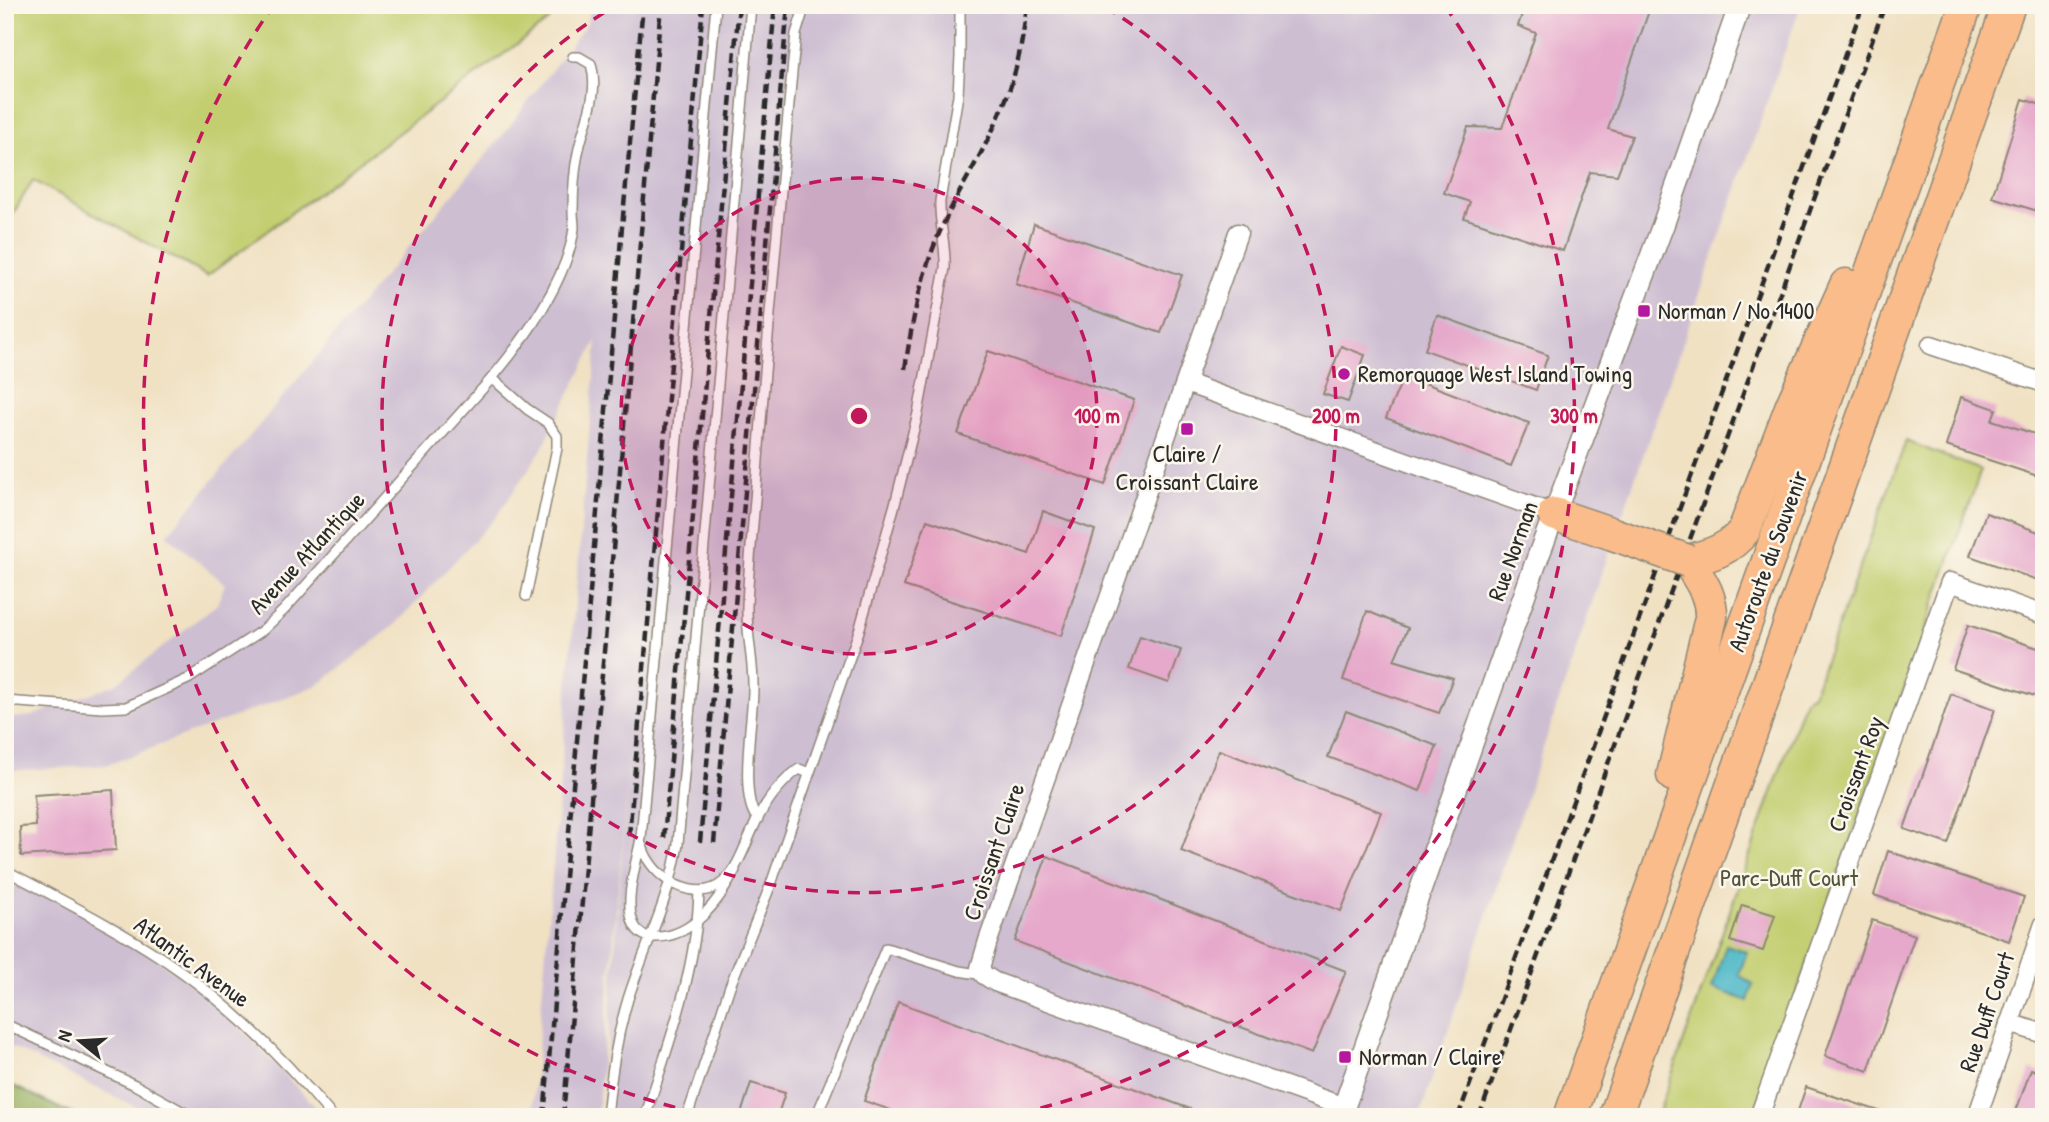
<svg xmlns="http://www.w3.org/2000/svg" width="2049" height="1122" viewBox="0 0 2049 1122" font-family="'Patrick Hand',sans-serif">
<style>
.industrial{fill:#cdbed2}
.green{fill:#c2ce70;stroke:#767c4e;stroke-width:2}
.forest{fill:#99b162;stroke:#626e46;stroke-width:2}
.water{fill:#4bb7c8;stroke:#3b717a;stroke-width:2}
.building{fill:#e6a8cb}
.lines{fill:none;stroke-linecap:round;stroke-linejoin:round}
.service-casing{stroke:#8e8677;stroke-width:12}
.minor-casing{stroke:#8e8677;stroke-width:21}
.tertiary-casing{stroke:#8e8677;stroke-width:24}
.motorway-casing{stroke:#8e8677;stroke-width:35}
.service{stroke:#fff;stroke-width:9}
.minor{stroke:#fff;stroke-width:18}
.tertiary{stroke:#fff;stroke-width:21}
.motorway{stroke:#f9bc8a;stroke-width:32}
.rail{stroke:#2b2b2b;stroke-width:4.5;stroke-dasharray:10 5;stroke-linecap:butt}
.motorway-bridge-casing{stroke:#8e8677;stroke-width:35;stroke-linecap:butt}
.motorway-bridge{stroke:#f9bc8a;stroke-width:32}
.ring{fill:none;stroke:#c2185b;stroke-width:3.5;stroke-dasharray:12 9}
.poi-dot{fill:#b5179e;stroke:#fbf7ec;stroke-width:2.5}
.labels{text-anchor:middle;stroke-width:5;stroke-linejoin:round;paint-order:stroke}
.poi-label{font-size:24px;fill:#2b2b2b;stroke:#fbf7ec;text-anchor:start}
.street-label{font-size:24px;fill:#2b2b2b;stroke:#fbf7ec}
.park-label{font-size:24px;fill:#51543c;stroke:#fbf7ec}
.centre{fill:#c2185b;stroke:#fbf7ec;stroke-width:3.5}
.ring-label{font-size:21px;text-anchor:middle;font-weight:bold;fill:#c2185b;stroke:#fbf7ec;stroke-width:5;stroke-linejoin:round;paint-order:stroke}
</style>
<rect width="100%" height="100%" fill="#fbf7ec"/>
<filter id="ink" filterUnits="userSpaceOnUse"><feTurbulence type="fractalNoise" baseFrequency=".0143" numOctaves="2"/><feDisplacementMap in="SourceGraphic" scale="14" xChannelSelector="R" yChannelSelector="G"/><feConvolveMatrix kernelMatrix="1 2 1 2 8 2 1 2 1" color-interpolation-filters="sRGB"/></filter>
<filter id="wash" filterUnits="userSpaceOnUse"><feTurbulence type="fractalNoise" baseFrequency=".00686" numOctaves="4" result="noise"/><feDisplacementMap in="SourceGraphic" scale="28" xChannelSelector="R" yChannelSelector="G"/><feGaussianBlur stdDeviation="1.57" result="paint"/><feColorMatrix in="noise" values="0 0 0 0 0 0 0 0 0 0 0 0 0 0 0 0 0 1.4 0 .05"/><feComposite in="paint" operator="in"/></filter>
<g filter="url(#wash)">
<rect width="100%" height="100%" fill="#f0e1c3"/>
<!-- industrial -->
<g class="industrial">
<path d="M 591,5 L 1801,5 L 1604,567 L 1419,1117 L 602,1117 L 657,404 L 623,838 L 597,1117 L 532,1117 L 597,340 L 540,452 L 496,517 L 395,625 L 318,685 L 107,765 L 5,771 L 5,719 L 31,716 L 116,684 L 217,604 L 225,584 L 167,535 L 506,131 L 587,23 Z"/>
<path d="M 5,871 L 117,928 L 224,1010 L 325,1117 L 157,1117 L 5,1044 Z"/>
</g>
<!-- green -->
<g class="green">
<path d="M 5,5 L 558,5 L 548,21 L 207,276 L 33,180 L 5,227 Z"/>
<path d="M 1906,441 L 1981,470 L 1753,1117 L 1657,1117 L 1805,699 L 1813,694 Z"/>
</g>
<!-- forest -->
<path class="forest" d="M 5,1082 L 78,1117 L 5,1117 Z"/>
<!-- water -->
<path class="water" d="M 1726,945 L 1747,952 L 1739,975 L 1753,984 L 1748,1001 L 1712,988 Z"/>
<g id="blocks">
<!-- building -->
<g class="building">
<path d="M 1525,5 L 1651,5 L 1608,129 L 1632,136 L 1617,175 L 1590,172 L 1563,251 L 1464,218 L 1470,202 L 1444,193 L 1468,127 L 1502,128 L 1536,33 L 1518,26 Z"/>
<path d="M 2023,99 L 2044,106 L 2044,213 L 1992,197 Z"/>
<path d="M 1034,224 L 1182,275 L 1161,333 L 1016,284 Z"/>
<path d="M 1437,315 L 1548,355 L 1536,390 L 1425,350 Z"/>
<path d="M 1341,346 L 1365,355 L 1348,402 L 1323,394 Z"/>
<path d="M 988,351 L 1134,400 L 1105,485 L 958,434 Z"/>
<path d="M 1404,375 L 1529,423 L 1511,466 L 1386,418 Z"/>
<path d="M 1961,397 L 1996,409 L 1992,420 L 2044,437 L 2044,478 L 1946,446 Z"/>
<path d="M 1043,511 L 1095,530 L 1061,636 L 904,586 L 927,520 L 1029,554 Z"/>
<path d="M 1986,513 L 2044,534 L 2044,570 L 2040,581 L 1970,556 Z"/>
<path d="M 1367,611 L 1408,628 L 1394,660 L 1453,678 L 1439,713 L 1343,680 Z"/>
<path d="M 1968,625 L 2044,650 L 2044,699 L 1953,669 Z"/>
<path d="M 1140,636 L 1181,650 L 1169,683 L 1129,669 Z"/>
<path d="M 1951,694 L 1995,709 L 1948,844 L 1904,829 Z"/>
<path d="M 1346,711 L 1437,746 L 1420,791 L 1328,757 Z"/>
<path d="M 1219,750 L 1381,812 L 1341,911 L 1181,851 Z"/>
<path d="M 113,790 L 116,850 L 21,856 L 20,827 L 36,826 L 34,795 Z"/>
<path d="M 1888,851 L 2024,897 L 2009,941 L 1874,895 Z"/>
<path d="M 1047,856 L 1346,971 L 1312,1054 L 1015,941 Z"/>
<path d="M 1742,905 L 1775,915 L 1763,951 L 1730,941 Z"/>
<path d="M 1872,920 L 1915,935 L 1868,1071 L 1825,1056 Z"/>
<path d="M 898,1002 L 1207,1115 L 1207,1117 L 911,1117 L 864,1101 Z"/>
<path d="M 2031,1069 L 2044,1074 L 2044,1117 L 2014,1117 Z"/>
<path d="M 751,1083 L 785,1093 L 777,1117 L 740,1117 Z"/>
<path d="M 1806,1087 L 1888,1114 L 1888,1117 L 1796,1117 Z"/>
</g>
</g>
</g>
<g filter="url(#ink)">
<use href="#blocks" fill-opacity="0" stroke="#8e8677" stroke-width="2"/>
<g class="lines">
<defs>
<g id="service">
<path d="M 716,5 L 641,838 C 637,861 625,897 632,919 C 635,931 644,938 656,937 C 693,937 720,900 735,870"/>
<path d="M 492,378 C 524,340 568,279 574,228 C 574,223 573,217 573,212 C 573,193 574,172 578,153 C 584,123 600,94 591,64 L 579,57 L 573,57"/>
<path d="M 5,701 L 102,708 L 126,707 L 188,679 L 263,630 L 284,610 L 492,378 L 527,409 L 548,423 L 557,436 L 557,448 L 526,596"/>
<path d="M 758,819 C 738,800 753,717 753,690 C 754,661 746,634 747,605 C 749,561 754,517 757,474 C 767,336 780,199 793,62 L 796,34 L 805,5"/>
<path d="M 642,846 C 647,863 660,877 676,885 C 731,909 739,854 758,818 C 768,799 781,782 799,769 L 809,773"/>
<path d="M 5,870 C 65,902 127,933 182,972 C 239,1013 288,1063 333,1117"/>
<path d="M 5,1024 L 135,1085 L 192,1117"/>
<path d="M 607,1117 C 611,1076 616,1039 628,999 C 644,948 670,898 678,844 L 751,5"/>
<path d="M 645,1117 C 669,1044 697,968 699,891"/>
<path d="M 687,1117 L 730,986 L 771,884 L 859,631 L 895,504 L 918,413 L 945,268 C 946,245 939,223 940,201 L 958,95 L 960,56 L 960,5"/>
<path d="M 816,1117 L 886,948 L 959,971 L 984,975"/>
</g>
<g id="minor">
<path d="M 1238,233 L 988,941 L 980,968 L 984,975 L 995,982 L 1344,1107 L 1341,1117"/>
<path d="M 1931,345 L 2044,383"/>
<path d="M 1186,383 L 1554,514"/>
<path d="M 2009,1023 L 2044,1034"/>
<path d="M 1759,1117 L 1950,582 L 2044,615"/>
<path d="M 1977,1117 L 2044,924"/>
</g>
<path id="tertiary" d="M 1344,1107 L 1535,565 L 1663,225 L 1740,5"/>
<g id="motorway">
<path d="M 1554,514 L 1613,534"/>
<path d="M 1673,775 L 1711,618 C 1712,595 1700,580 1688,561 C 1710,555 1729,550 1744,531 L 1792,405 L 1846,285"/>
<path d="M 1570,1117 L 1966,5"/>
<path d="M 1615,1117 L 2009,5"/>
</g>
</defs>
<!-- service casing -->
<use href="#service" class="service-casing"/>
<!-- minor casing -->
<use href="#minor" class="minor-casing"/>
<!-- tertiary casing -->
<use href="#tertiary" class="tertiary-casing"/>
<!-- motorway casing -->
<use href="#motorway" class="motorway-casing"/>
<!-- service -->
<use href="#service" class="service"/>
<!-- minor -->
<use href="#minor" class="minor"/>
<!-- tertiary -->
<use href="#tertiary" class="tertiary"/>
<!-- motorway -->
<use href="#motorway" class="motorway"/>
<!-- rail -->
<g class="rail">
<path d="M 905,369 C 912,321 921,274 941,229 C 960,187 987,148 1004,104 C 1017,73 1023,39 1027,5"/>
<path d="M 629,836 L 703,5"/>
<path d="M 664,838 L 739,5"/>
<path d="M 700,842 L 775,5"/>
<path d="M 714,843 L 788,5"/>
<path d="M 544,1117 L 622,227 L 643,5"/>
<path d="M 563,1117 L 661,5"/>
<path d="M 1458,1117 L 1863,5"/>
<path d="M 1479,1117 L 1885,5"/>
</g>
<defs>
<path id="motorway-bridge" d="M 1613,534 L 1688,561"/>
</defs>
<!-- motorway-bridge casing -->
<use href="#motorway-bridge" class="motorway-bridge-casing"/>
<!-- motorway-bridge -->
<use href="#motorway-bridge" class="motorway-bridge"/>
</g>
</g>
<!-- distance rings -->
<circle cx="859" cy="416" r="238" fill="#c2185b" fill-opacity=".12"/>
<g class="ring">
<circle cx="859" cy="416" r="238"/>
<path d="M1105 7A477 477 0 1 1 613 7"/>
<path d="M716 1117A715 715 0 0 1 273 6M1445 6A715 715 0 0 1 1002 1117"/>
</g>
<!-- markers -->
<g class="poi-dot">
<rect x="1637" y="304" width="14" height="14" rx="3.5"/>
<circle cx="1344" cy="374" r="7"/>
<rect x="1180" y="422" width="14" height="14" rx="3.5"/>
<rect x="1338" y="1050" width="14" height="14" rx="3.5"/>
</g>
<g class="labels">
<!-- poi labels -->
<g class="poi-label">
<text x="1658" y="319">Norman / No 1400</text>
<text x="1358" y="382">Remorquage West Island Towing</text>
<text x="1187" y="462" text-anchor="middle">Claire /<tspan x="1187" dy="28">Croissant Claire</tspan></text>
<text x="1359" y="1065">Norman / Claire</text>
</g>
<!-- street labels -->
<g class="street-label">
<text transform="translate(1513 551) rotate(-70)" y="8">Rue Norman</text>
<text transform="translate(307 553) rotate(-47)" y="8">Avenue Atlantique</text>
<text transform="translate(1768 561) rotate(-70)" y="8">Autoroute du Souvenir</text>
<text transform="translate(1856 774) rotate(-70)" y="8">Croissant Roy</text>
<text transform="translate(994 852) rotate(-71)" y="8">Croissant Claire</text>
<text transform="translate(192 962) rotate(36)" y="8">Atlantic Avenue</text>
<text transform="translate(1987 1012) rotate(-71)" y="8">Rue Duff Court</text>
</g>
<!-- park labels -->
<g class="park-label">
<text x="1789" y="886">Parc-Duff Court</text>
</g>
</g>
<circle cx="859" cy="416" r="10" class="centre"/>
<g class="ring-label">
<text x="1097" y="423">100 m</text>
<text x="1336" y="423">200 m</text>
<text x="1574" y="423">300 m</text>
</g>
<!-- margin -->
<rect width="2049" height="1122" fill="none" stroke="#fbf7ec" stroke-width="28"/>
<!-- north arrow -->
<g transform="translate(80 1041) rotate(288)" stroke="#fbf7ec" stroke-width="5" paint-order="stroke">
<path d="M0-5L12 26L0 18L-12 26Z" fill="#2b2b2b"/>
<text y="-10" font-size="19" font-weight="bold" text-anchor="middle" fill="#2b2b2b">N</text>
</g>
</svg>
